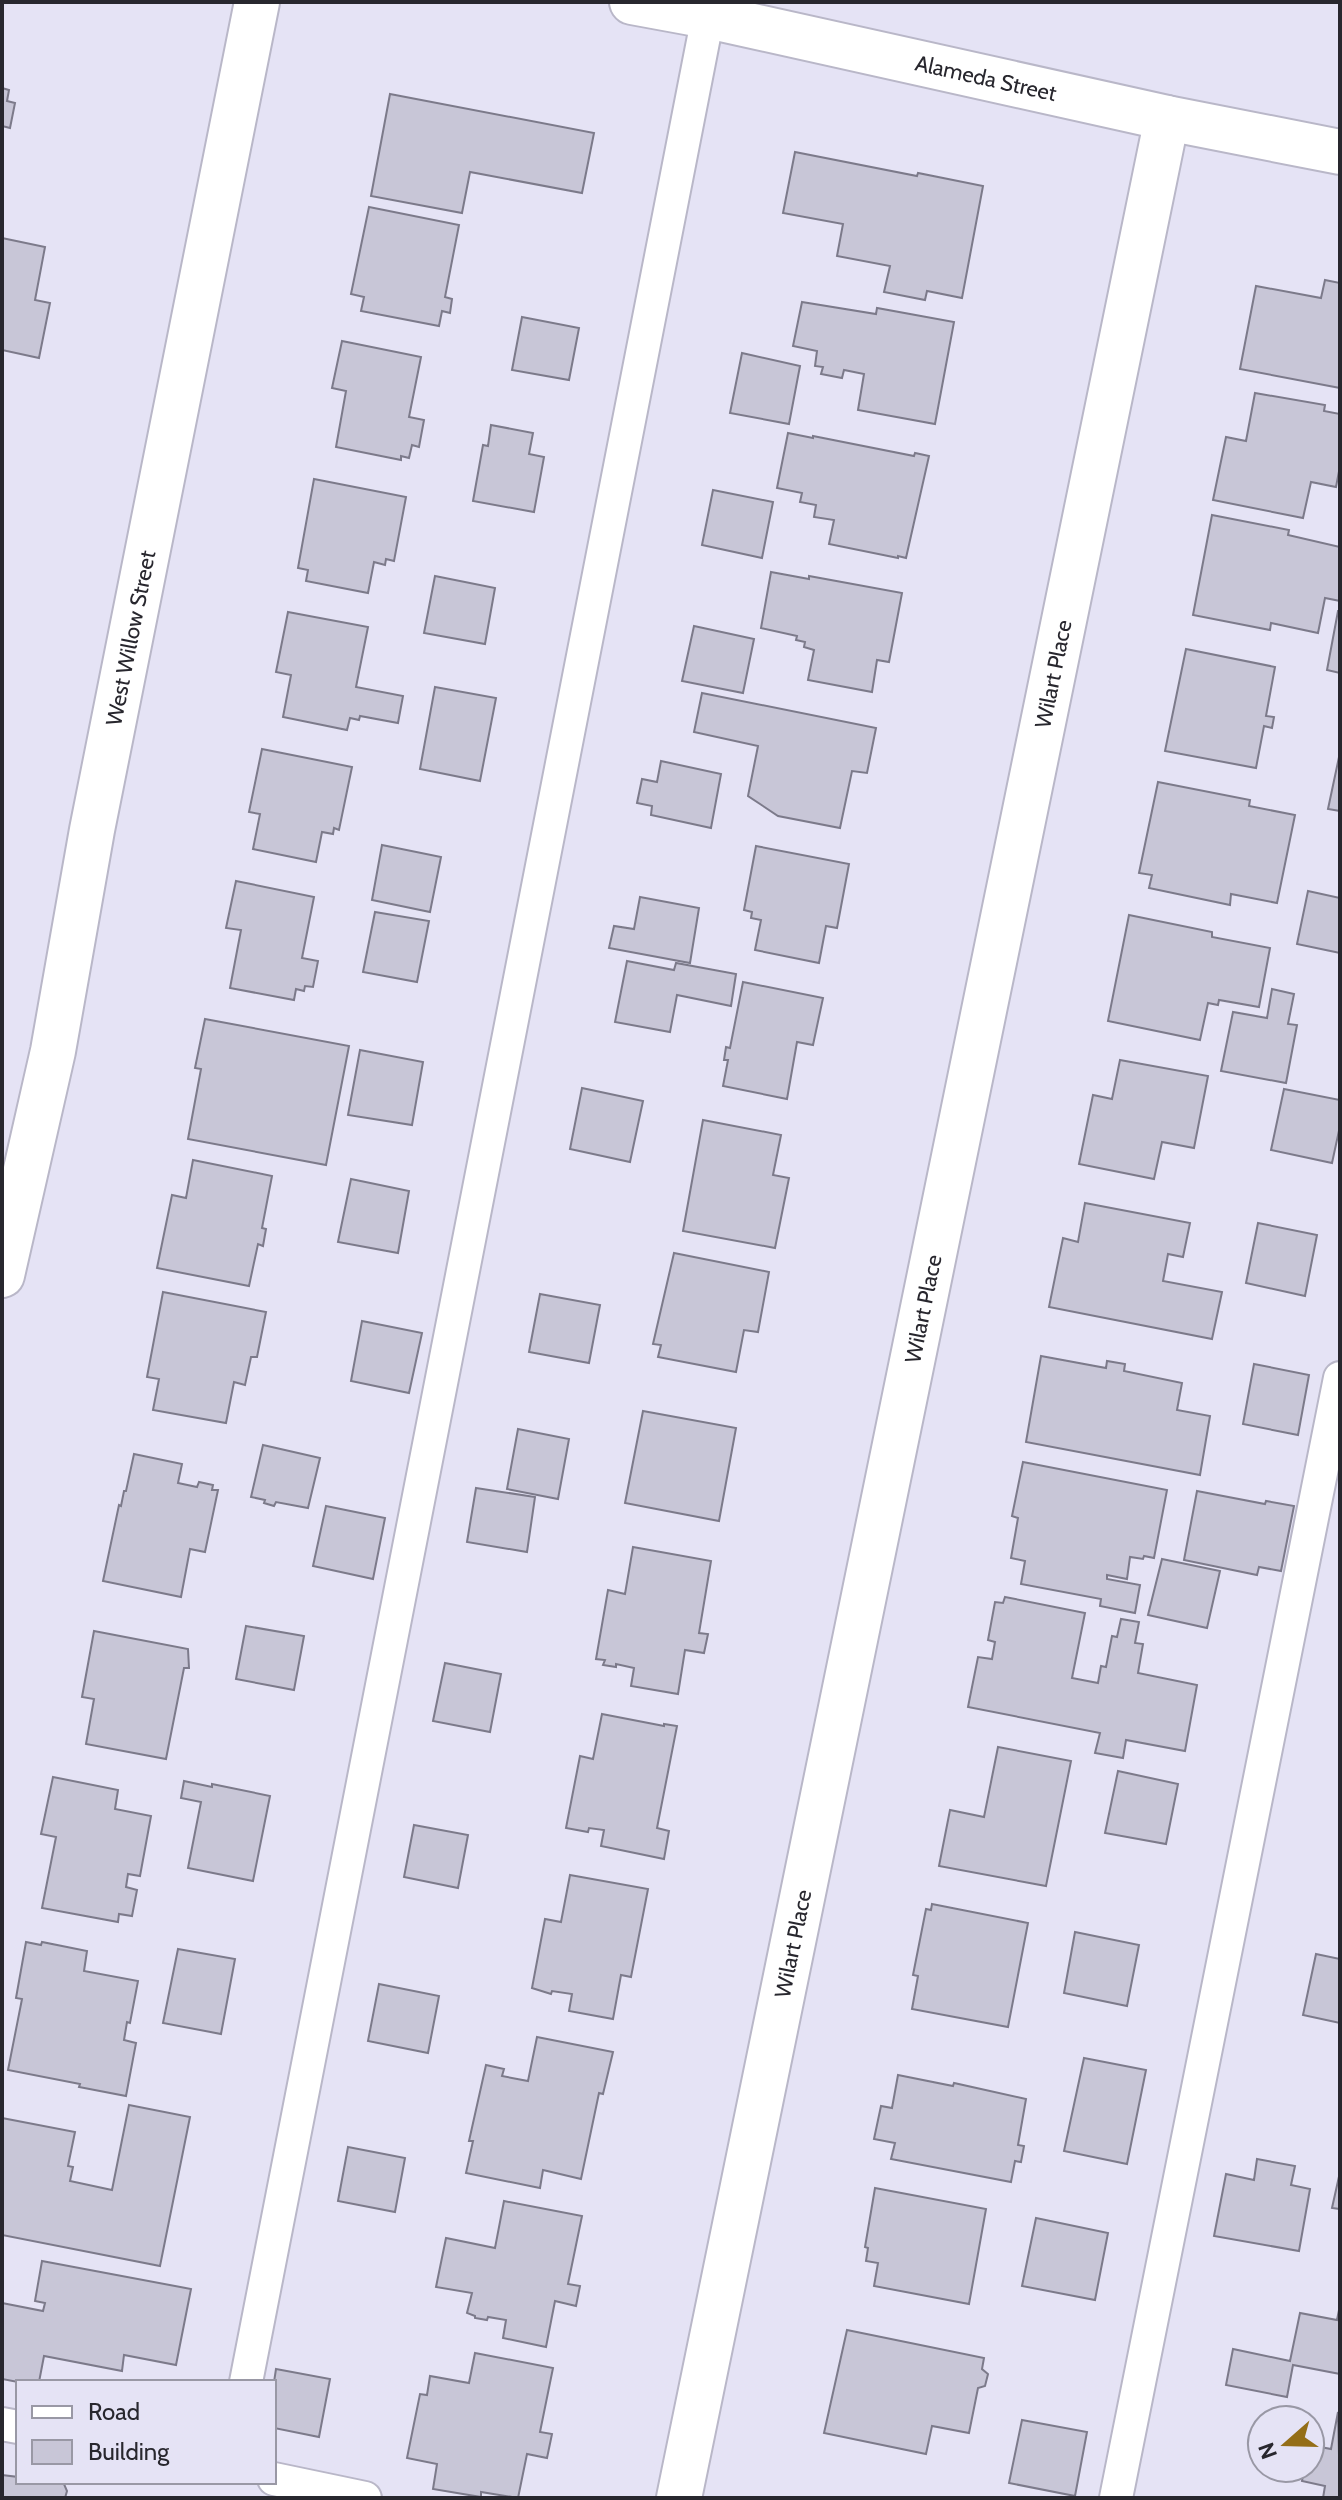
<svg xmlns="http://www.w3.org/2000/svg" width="1342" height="2500" viewBox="0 0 1342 2500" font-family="Cabin,sans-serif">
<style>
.building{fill:#c8c6d7;stroke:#7c7a8a;stroke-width:2}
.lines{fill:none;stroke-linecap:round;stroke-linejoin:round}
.lane-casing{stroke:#b9b7c8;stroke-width:36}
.street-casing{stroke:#b9b7c8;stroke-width:48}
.lane{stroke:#fff;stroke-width:32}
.street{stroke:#fff;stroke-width:44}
.labels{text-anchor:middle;stroke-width:7;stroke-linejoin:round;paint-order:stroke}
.street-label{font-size:22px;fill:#28272e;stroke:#e5e3f5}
</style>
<rect width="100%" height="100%" fill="#e5e3f5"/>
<!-- building -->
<g class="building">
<path d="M 2,88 L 9,90 L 7,101 L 15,103 L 10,128 L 2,126 Z"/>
<path d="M 390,94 L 594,133 L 582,193 L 470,172 L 462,213 L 371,196 Z"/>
<path d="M 795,152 L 917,176 L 918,173 L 983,186 L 962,298 L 927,291 L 925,300 L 884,292 L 890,266 L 837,256 L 843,224 L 783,213 Z"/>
<path d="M 369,207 L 459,225 L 445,297 L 452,299 L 450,313 L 442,311 L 439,326 L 361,311 L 364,297 L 351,294 Z"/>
<path d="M 2,238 L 45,247 L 35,300 L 50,303 L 39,358 L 2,350 Z"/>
<path d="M 1325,280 L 1340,283 L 1340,388 L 1240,369 L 1256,286 L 1321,298 Z"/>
<path d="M 802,302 L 876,314 L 877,308 L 954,322 L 935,424 L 858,410 L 864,374 L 844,370 L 842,378 L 821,374 L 823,367 L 815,366 L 817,351 L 793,346 Z"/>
<path d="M 522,317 L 579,328 L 569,380 L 512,370 Z"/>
<path d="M 342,341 L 421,357 L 409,417 L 424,420 L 419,447 L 412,445 L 409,458 L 401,456 L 401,460 L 336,447 L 346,391 L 332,388 Z"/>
<path d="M 742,353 L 800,366 L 789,424 L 730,413 Z"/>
<path d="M 1255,393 L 1325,405 L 1324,411 L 1340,414 L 1340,466 L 1336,487 L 1311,482 L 1303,518 L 1213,500 L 1226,437 L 1246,441 Z"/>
<path d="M 491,425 L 533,433 L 529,454 L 544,457 L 534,512 L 473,501 L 483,445 L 488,446 Z"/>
<path d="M 788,433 L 813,438 L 813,436 L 914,456 L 915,453 L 929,456 L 906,558 L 898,556 L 898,558 L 829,544 L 834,520 L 814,517 L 816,505 L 800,502 L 802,493 L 777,488 Z"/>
<path d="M 314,479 L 406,497 L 394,561 L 386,559 L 385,565 L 374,562 L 368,593 L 306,581 L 308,570 L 298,568 Z"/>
<path d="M 713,490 L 773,502 L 762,558 L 702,545 Z"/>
<path d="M 1212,515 L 1289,530 L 1288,535 L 1340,547 L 1340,601 L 1325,598 L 1318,633 L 1271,623 L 1270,630 L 1193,615 Z"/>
<path d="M 771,572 L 809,579 L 809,576 L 902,593 L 889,662 L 877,660 L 872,692 L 808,680 L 814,650 L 804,647 L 805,642 L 796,640 L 797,636 L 761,628 Z"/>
<path d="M 435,576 L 495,588 L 485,644 L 424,633 Z"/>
<path d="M 1338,611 L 1340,611 L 1340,673 L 1327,670 Z"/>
<path d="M 288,612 L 368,627 L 356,687 L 403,696 L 398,723 L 360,716 L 359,720 L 350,718 L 347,730 L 283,717 L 291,675 L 276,672 Z"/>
<path d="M 694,626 L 754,639 L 743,693 L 682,681 Z"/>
<path d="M 1186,649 L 1275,667 L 1266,716 L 1274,717 L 1272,728 L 1264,726 L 1256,768 L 1165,751 Z"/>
<path d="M 435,687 L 496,698 L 480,781 L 420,769 Z"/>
<path d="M 702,693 L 876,728 L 867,773 L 852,771 L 840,828 L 778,816 L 748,796 L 758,746 L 694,732 Z"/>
<path d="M 262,749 L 352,767 L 339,830 L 334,828 L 333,834 L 322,832 L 316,862 L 253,849 L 260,814 L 249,812 Z"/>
<path d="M 1339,757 L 1340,758 L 1340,811 L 1328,809 Z"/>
<path d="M 661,761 L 721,774 L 711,828 L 651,815 L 652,806 L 637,803 L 642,779 L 657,782 Z"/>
<path d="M 1158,782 L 1250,800 L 1249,806 L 1295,815 L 1277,903 L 1231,894 L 1230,905 L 1149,888 L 1152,875 L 1139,873 Z"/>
<path d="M 382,845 L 441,857 L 430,912 L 372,900 Z"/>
<path d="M 756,846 L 849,864 L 837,928 L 826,926 L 819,963 L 755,950 L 761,920 L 751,918 L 752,912 L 744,910 Z"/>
<path d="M 236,881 L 314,897 L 302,958 L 318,961 L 313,987 L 305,986 L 304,991 L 296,989 L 294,1000 L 230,988 L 241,930 L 226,928 Z"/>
<path d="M 1308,891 L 1340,898 L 1340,953 L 1297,944 Z"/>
<path d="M 640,897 L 699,908 L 690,963 L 609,948 L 614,926 L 634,929 Z"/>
<path d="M 375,912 L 429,921 L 417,982 L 363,972 Z"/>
<path d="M 1129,915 L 1212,932 L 1212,937 L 1270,948 L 1259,1007 L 1219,1000 L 1218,1005 L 1208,1003 L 1200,1040 L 1108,1021 Z"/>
<path d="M 627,961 L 674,970 L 676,963 L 736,974 L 731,1006 L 677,995 L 670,1032 L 615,1022 Z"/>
<path d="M 743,982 L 823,998 L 813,1045 L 797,1042 L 787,1099 L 723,1086 L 728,1060 L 724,1060 L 726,1047 L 730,1048 Z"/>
<path d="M 1272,989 L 1294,994 L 1288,1024 L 1297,1025 L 1286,1083 L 1221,1071 L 1233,1012 L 1267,1018 Z"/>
<path d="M 205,1019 L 349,1046 L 326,1165 L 188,1139 L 201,1069 L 195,1068 Z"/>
<path d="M 360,1050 L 423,1062 L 412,1125 L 348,1115 Z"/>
<path d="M 1120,1060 L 1208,1076 L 1194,1148 L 1162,1142 L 1154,1179 L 1079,1164 L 1093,1095 L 1112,1099 Z"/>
<path d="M 582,1088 L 643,1101 L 630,1162 L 570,1149 Z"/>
<path d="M 1284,1089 L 1340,1100 L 1340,1126 L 1332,1163 L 1271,1150 Z"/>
<path d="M 703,1120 L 781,1135 L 773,1175 L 789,1178 L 775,1248 L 683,1231 Z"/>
<path d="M 193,1160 L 272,1176 L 262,1228 L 266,1229 L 263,1246 L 258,1244 L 249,1286 L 157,1268 L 172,1195 L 186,1198 Z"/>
<path d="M 351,1179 L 409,1191 L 398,1253 L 338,1242 Z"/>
<path d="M 1085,1203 L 1190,1223 L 1183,1257 L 1168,1254 L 1163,1281 L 1222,1292 L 1212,1339 L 1049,1307 L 1063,1238 L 1078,1242 Z"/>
<path d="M 1258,1223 L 1317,1235 L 1305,1296 L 1246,1283 Z"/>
<path d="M 674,1253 L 769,1272 L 758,1332 L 744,1330 L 736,1372 L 658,1357 L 661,1345 L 653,1344 Z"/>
<path d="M 163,1292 L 266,1312 L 257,1357 L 251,1357 L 245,1385 L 234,1382 L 226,1423 L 153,1410 L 159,1379 L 147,1377 Z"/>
<path d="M 540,1294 L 600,1305 L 589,1363 L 529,1352 Z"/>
<path d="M 362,1321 L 422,1333 L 409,1393 L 351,1381 Z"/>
<path d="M 1041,1356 L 1106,1368 L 1107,1361 L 1125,1364 L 1124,1371 L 1182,1383 L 1177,1410 L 1210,1416 L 1200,1475 L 1026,1442 Z"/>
<path d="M 1254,1364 L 1309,1375 L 1298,1435 L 1243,1424 Z"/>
<path d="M 643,1411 L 736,1428 L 719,1521 L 625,1503 Z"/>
<path d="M 518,1429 L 569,1439 L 558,1499 L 507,1489 Z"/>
<path d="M 263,1445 L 320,1458 L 308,1508 L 276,1502 L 274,1506 L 264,1503 L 265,1500 L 251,1497 Z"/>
<path d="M 134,1454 L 182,1464 L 178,1483 L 197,1487 L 199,1482 L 213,1485 L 212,1490 L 218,1490 L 205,1552 L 190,1549 L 181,1597 L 103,1581 L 119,1505 L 121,1506 L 124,1491 L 126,1491 Z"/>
<path d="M 1023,1462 L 1167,1490 L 1154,1558 L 1144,1556 L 1143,1559 L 1130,1557 L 1127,1579 L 1107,1575 L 1107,1579 L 1140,1585 L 1135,1613 L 1100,1606 L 1101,1599 L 1021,1584 L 1025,1561 L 1011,1558 L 1018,1518 L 1012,1516 Z"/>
<path d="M 476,1488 L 535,1497 L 527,1552 L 467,1542 Z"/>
<path d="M 1197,1491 L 1265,1504 L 1266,1501 L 1294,1506 L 1281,1571 L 1259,1567 L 1257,1575 L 1184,1560 Z"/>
<path d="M 326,1506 L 385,1518 L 373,1579 L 313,1566 Z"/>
<path d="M 633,1547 L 711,1561 L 699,1633 L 708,1634 L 704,1653 L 685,1650 L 678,1694 L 631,1686 L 634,1668 L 616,1664 L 616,1667 L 603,1665 L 605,1660 L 596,1659 L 608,1590 L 625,1594 Z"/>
<path d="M 1162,1559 L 1220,1571 L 1207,1628 L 1148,1615 Z"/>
<path d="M 1005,1597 L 1085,1613 L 1072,1678 L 1098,1683 L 1101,1666 L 1106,1667 L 1112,1636 L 1117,1637 L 1121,1619 L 1139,1622 L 1135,1643 L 1143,1644 L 1138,1673 L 1197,1685 L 1185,1751 L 1126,1740 L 1123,1758 L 1095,1753 L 1100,1733 L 968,1707 L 978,1657 L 992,1659 L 995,1642 L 988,1640 L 995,1602 L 1003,1603 Z"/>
<path d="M 246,1626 L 304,1636 L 294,1690 L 236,1679 Z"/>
<path d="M 94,1631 L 188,1649 L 189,1668 L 184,1668 L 166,1759 L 86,1744 L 94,1699 L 82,1697 Z"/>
<path d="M 445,1663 L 501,1674 L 490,1732 L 433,1721 Z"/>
<path d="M 602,1714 L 664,1726 L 664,1724 L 677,1726 L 657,1828 L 669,1831 L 664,1859 L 601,1846 L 604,1830 L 589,1828 L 588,1832 L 566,1828 L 580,1756 L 593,1759 Z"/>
<path d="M 998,1747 L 1071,1761 L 1046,1886 L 939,1866 L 950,1810 L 984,1817 Z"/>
<path d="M 1118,1771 L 1178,1784 L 1166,1844 L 1105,1833 Z"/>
<path d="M 53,1777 L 118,1790 L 115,1809 L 151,1816 L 140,1876 L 128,1874 L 126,1887 L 137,1890 L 132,1916 L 119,1914 L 118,1922 L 42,1908 L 56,1837 L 41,1834 Z"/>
<path d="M 184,1781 L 212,1787 L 212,1784 L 270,1796 L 253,1881 L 188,1868 L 201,1802 L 181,1798 Z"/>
<path d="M 414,1825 L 468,1835 L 458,1888 L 404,1877 Z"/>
<path d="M 570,1875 L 648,1889 L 631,1977 L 621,1975 L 613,2019 L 569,2011 L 572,1994 L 552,1991 L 551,1994 L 532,1988 L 545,1919 L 561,1922 Z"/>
<path d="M 932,1904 L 1028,1923 L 1008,2027 L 912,2009 L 918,1976 L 913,1975 L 926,1909 L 931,1910 Z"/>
<path d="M 1075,1932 L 1139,1945 L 1127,2006 L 1064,1993 Z"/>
<path d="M 26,1942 L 41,1945 L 42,1942 L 87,1951 L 84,1971 L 138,1981 L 130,2023 L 127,2022 L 124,2040 L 136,2043 L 126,2096 L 79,2087 L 80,2084 L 8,2070 L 22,1999 L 16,1998 Z"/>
<path d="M 178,1949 L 235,1959 L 221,2034 L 163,2023 Z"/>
<path d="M 1316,1954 L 1340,1959 L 1340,2023 L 1303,2015 Z"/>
<path d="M 379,1984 L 439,1996 L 428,2053 L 368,2041 Z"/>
<path d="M 537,2037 L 613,2052 L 603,2094 L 599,2093 L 581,2179 L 543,2170 L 540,2188 L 466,2173 L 473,2141 L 469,2141 L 486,2065 L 504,2069 L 502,2076 L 528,2081 Z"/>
<path d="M 1084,2058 L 1146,2070 L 1127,2164 L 1064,2151 Z"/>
<path d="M 898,2075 L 953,2086 L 954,2083 L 1026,2099 L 1018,2145 L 1024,2146 L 1021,2162 L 1015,2161 L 1011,2182 L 891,2159 L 895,2143 L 874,2139 L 881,2106 L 892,2108 Z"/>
<path d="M 129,2105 L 190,2117 L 160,2266 L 2,2235 L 2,2118 L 75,2132 L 68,2166 L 73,2167 L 70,2181 L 112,2190 Z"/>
<path d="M 348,2147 L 405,2158 L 395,2212 L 338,2201 Z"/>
<path d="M 1257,2159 L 1295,2166 L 1291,2185 L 1310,2189 L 1299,2251 L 1214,2236 L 1226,2174 L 1254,2180 Z"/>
<path d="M 1340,2172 L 1340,2209 L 1332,2208 Z"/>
<path d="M 875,2188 L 986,2209 L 969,2304 L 874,2286 L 878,2263 L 866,2261 L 868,2248 L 865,2247 Z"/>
<path d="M 504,2201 L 582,2216 L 568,2284 L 580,2286 L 576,2306 L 555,2301 L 546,2347 L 503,2338 L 506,2320 L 488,2317 L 487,2320 L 475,2318 L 475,2316 L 467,2313 L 472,2293 L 436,2287 L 446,2238 L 495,2248 Z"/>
<path d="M 1036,2218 L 1108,2233 L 1095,2300 L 1022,2286 Z"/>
<path d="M 42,2261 L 191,2289 L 176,2365 L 124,2355 L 122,2371 L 44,2356 L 39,2382 L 18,2382 L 2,2379 L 2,2303 L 43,2311 L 45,2303 L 35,2301 Z"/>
<path d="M 1340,2305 L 1340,2374 L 1293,2365 L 1287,2397 L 1226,2385 L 1233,2349 L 1290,2361 L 1300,2313 L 1337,2320 Z"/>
<path d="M 847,2330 L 984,2358 L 982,2369 L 988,2374 L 985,2386 L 978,2388 L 969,2433 L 932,2426 L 926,2454 L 824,2433 Z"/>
<path d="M 475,2353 L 553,2368 L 540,2432 L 552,2434 L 547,2458 L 527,2454 L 518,2498 L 481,2492 L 481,2497 L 433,2489 L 437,2464 L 407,2458 L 420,2394 L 427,2395 L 430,2376 L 469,2383 Z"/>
<path d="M 276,2369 L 330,2379 L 319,2437 L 274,2428 L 274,2382 Z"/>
<path d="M 1338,2412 L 1340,2498 L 1323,2498 L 1325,2486 L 1302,2481 L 1304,2468 L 1310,2468 L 1310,2445 L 1331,2449 Z"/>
<path d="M 1022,2420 L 1087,2432 L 1075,2496 L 1009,2483 Z"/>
<path d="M 2,2475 L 18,2477 L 18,2482 L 64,2484 L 67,2491 L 65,2498 L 2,2498 Z"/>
</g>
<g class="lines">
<defs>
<g id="lane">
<path d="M 246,2382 L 708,16"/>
<path d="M 2,2424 L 18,2427"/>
<path d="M 274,2479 L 365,2498"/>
<path d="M 1116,2498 L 1340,1378"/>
</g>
<g id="street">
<path id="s1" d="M 632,2 L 708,16 L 1167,118 L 1340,152"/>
<path id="s2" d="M 2,1275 L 53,1051 L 92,830 L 257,2"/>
<path id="s3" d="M 679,2498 L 1167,118"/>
</g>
</defs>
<!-- lane casing -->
<use href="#lane" class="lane-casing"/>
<!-- street casing -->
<use href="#street" class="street-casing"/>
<!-- lane -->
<use href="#lane" class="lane"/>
<!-- street -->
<use href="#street" class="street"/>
</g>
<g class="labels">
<!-- street labels -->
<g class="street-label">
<text dy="8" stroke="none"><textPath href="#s1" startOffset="362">Alameda Street</textPath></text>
<text dy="8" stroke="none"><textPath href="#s2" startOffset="650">West Willow Street</textPath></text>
<text dy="8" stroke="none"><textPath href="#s3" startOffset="1862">Wilart Place</textPath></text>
<text dy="8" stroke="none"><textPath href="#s3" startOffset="1214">Wilart Place</textPath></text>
<text dy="8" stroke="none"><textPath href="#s3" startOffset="566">Wilart Place</textPath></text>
</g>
</g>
<!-- border -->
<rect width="1342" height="2500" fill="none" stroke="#28272e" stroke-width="8"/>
<!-- legend -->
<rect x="16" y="2380" width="260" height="104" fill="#e5e3f5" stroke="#9998a5" stroke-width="2"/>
<rect x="32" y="2406" width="40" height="12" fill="#ffffff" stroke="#9998a5" stroke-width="2"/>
<text x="88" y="2420" font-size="24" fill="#28272e">Road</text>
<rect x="32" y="2440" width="40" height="24" fill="#c8c6d7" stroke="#9998a5" stroke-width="2"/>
<text x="88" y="2460" font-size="24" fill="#28272e">Building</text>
<!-- north arrow -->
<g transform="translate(1286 2444) rotate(250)"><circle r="38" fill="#e5e3f5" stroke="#9998a5" stroke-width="2"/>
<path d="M0-6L14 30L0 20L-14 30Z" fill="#946e17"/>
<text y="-12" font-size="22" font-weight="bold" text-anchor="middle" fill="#28272e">N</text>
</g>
</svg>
